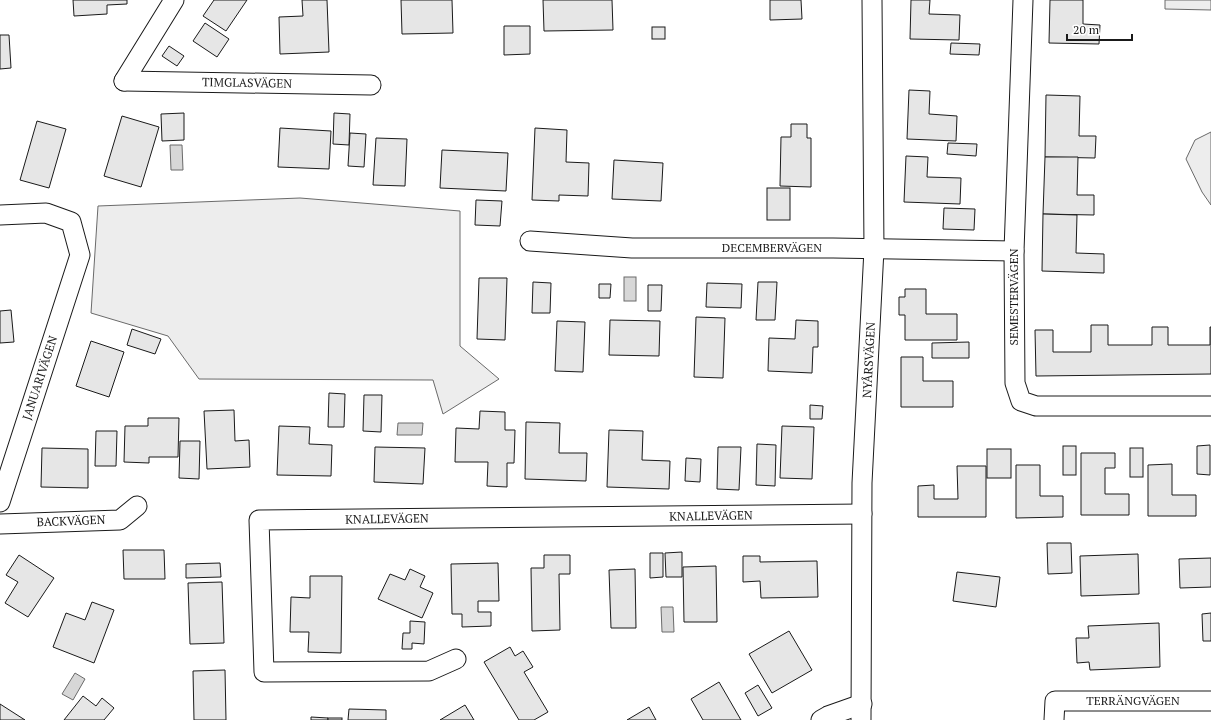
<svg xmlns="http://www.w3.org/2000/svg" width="1211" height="720" viewBox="0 0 1211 720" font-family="'PT Serif',serif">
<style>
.built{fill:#ededed;stroke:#6a6a6a}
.water{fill:#d7d7d7;stroke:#6a6a6a}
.building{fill:#e6e6e6;stroke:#1a1a1a}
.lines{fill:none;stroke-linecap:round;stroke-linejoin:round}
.minor-casing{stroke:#1a1a1a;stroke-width:21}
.minor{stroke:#fff;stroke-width:19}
.labels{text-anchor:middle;stroke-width:3;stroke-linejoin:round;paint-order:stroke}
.street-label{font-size:12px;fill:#1a1a1a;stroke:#fff}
</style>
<rect width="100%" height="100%" fill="#fff"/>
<!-- built -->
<g class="built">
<path d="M 1165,0 L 1211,0 L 1211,10 L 1165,9 Z"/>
<path d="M 1211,132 L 1211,205 L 1202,192 L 1186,159 L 1195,140 Z"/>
<path d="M 300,198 L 460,211 L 460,346 L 499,379 L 443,414 L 433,380 L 199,379 L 168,336 L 91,313 L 98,206 Z"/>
</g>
<!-- water -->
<g class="water">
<path d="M 170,145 L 182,145 L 183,170 L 171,170 Z"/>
<rect x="624" y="277" width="12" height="24"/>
<path d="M 398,423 L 423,423 L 422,435 L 397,435 Z"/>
<path d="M 661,607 L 673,607 L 674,632 L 662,632 Z"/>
<path d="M 75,673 L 85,679 L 73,700 L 62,694 Z"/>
</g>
<!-- building -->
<g class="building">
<path d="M 73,0 L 127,0 L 127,4 L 107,5 L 107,14 L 74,16 Z"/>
<path d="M 214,0 L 247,0 L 226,31 L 203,16 Z"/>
<path d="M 302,0 L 327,0 L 329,52 L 280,54 L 279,17 L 303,16 Z"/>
<path d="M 401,0 L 452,0 L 453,33 L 402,34 Z"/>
<path d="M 543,0 L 612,0 L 613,30 L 544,31 Z"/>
<path d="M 770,0 L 801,0 L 802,19 L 770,20 Z"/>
<path d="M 911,0 L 930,0 L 929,14 L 960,15 L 959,40 L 910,39 Z"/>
<path d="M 1050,0 L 1083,0 L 1083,24 L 1100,25 L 1099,44 L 1049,43 Z"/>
<path d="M 205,23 L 229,39 L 217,57 L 193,41 Z"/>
<path d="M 504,26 L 530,26 L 530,54 L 504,55 Z"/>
<rect x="652" y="27" width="13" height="12"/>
<path d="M 0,35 L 9,35 L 11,68 L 0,69 Z"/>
<path d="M 951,43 L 980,44 L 979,55 L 950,54 Z"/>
<path d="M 169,46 L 184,56 L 177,66 L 162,56 Z"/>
<path d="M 909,90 L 930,91 L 929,114 L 957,116 L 956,141 L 907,139 Z"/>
<path d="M 1046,95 L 1080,96 L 1079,136 L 1096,136 L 1095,158 L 1045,157 Z"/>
<path d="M 184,113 L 184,140 L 162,141 L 161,114 Z"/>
<path d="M 334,113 L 350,114 L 349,145 L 333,144 Z"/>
<path d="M 122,116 L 159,127 L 141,187 L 104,176 Z"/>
<path d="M 37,121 L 66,129 L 49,188 L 20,180 Z"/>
<path d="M 791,124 L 807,124 L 807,138 L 811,138 L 811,187 L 780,186 L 781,137 L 791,137 Z"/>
<path d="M 280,128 L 331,131 L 329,169 L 278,167 Z"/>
<path d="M 535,128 L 567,130 L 566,162 L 589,163 L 588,196 L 559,195 L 559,201 L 532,200 Z"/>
<path d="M 350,133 L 366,134 L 364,167 L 348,166 Z"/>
<path d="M 376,138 L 407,139 L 405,186 L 373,185 Z"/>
<path d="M 948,143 L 977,144 L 976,156 L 947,154 Z"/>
<path d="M 442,150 L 508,153 L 506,191 L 440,188 Z"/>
<path d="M 906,156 L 928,157 L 927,177 L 961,178 L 960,204 L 904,202 Z"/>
<path d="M 1045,157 L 1078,157 L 1077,195 L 1094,195 L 1094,215 L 1043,214 Z"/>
<path d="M 614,160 L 663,163 L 661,201 L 612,199 Z"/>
<rect x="767" y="188" width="23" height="32"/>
<path d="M 476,200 L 502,201 L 500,226 L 475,225 Z"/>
<path d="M 944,208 L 975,209 L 974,230 L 943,229 Z"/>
<path d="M 1043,214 L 1077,215 L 1076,253 L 1104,254 L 1104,273 L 1042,271 Z"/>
<path d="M 479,278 L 507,278 L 505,340 L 477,339 Z"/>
<path d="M 533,282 L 551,283 L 550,313 L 532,313 Z"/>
<path d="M 758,282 L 777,282 L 775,320 L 756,320 Z"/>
<path d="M 707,283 L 742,284 L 741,308 L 706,307 Z"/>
<path d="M 599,284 L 611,284 L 610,298 L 599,298 Z"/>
<path d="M 648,285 L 662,285 L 661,311 L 648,311 Z"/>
<path d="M 905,289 L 926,289 L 926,314 L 957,314 L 957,340 L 905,340 L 905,315 L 899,315 L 899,297 L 905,297 Z"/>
<path d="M 11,310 L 14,342 L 0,343 L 0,311 Z"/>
<path d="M 696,317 L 725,318 L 723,378 L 694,377 Z"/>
<path d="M 610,320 L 660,321 L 659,356 L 609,355 Z"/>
<path d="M 796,320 L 818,321 L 818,347 L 813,347 L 812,373 L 768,371 L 769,338 L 795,339 Z"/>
<path d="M 557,321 L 585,322 L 583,372 L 555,371 Z"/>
<path d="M 1091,325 L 1108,325 L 1108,345 L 1152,345 L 1152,327 L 1168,327 L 1168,345 L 1210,345 L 1210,327 L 1211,327 L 1211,374 L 1036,376 L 1035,330 L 1053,330 L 1053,352 L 1091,352 Z"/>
<path d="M 132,329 L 161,339 L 155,354 L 127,345 Z"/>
<path d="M 91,341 L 124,352 L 109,397 L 76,386 Z"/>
<path d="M 969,342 L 969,358 L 932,358 L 932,343 Z"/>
<path d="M 901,357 L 923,357 L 923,381 L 953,381 L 953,407 L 901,407 Z"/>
<path d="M 329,393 L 345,394 L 344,427 L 328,427 Z"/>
<path d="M 364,395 L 382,395 L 381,432 L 363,431 Z"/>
<path d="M 810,405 L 823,406 L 822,419 L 810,419 Z"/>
<path d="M 234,410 L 235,441 L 249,440 L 250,467 L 207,469 L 204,411 Z"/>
<path d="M 480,411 L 505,412 L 505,430 L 515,430 L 514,463 L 507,463 L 507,487 L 487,486 L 488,462 L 455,462 L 456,428 L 479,429 Z"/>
<path d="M 148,418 L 179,418 L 178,457 L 149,457 L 149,463 L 124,462 L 125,426 L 148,426 Z"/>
<path d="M 526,422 L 560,423 L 559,453 L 587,453 L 586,481 L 525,479 Z"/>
<path d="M 279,426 L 310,427 L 309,444 L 332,445 L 331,476 L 277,475 Z"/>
<path d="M 782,426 L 814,427 L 812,479 L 780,478 Z"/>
<path d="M 609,430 L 643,431 L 642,460 L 670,461 L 669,489 L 607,487 Z"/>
<path d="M 96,431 L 117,431 L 116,466 L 95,466 Z"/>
<path d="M 180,441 L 200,441 L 199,479 L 179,478 Z"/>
<path d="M 757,444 L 776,445 L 775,486 L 756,485 Z"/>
<path d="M 1210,445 L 1210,475 L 1197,474 L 1197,446 Z"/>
<rect x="1063" y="446" width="13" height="29"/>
<path d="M 375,447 L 425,448 L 423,484 L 374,482 Z"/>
<path d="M 718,447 L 741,447 L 739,490 L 717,489 Z"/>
<path d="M 42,448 L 88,449 L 88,488 L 41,487 Z"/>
<rect x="1130" y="448" width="13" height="29"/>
<rect x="987" y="449" width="24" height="29"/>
<path d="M 1081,453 L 1115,453 L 1115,468 L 1105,468 L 1105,494 L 1129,494 L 1129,515 L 1081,515 Z"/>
<path d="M 686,458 L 701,459 L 700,482 L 685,481 Z"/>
<path d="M 1172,464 L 1172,495 L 1196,495 L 1196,516 L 1148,516 L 1148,465 Z"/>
<path d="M 1016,465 L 1040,465 L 1040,496 L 1063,496 L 1063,517 L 1016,518 Z"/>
<path d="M 957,466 L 986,466 L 986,517 L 918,517 L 918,486 L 934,485 L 934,499 L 958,499 Z"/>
<path d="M 1047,543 L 1071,543 L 1072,573 L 1048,574 Z"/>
<path d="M 123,550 L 164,550 L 165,579 L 124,579 Z"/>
<path d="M 682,552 L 682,577 L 666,577 L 665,553 Z"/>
<path d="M 650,553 L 663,553 L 663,577 L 650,578 Z"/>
<path d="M 1138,554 L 1139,594 L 1081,596 L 1080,556 Z"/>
<path d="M 19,555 L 54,578 L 28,617 L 5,603 L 18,582 L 6,575 Z"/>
<path d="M 544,555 L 570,555 L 570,574 L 559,574 L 560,630 L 532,631 L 531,568 L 544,568 Z"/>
<path d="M 743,556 L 760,556 L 760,562 L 817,561 L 818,597 L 761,598 L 760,581 L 743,582 Z"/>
<path d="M 1211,558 L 1211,587 L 1180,588 L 1179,559 Z"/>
<path d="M 220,563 L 221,577 L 186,578 L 186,564 Z"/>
<path d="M 498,563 L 499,601 L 478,601 L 478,612 L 491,612 L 491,626 L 462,627 L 462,614 L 452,614 L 451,564 Z"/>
<path d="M 716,566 L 717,622 L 684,622 L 683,567 Z"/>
<path d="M 410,569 L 425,576 L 420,587 L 433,593 L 422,618 L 378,599 L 390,574 L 405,580 Z"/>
<path d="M 635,569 L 636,628 L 611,628 L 609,570 Z"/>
<path d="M 957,572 L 1000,577 L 996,607 L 953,601 Z"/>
<path d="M 310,576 L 342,576 L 341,653 L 308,652 L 309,632 L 290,632 L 291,597 L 310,598 Z"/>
<path d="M 222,582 L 224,643 L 190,644 L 188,583 Z"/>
<path d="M 92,602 L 114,610 L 94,663 L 53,647 L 66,613 L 85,620 Z"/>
<path d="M 1211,613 L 1211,641 L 1203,641 L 1202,614 Z"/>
<path d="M 410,621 L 425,622 L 424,644 L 412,643 L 412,649 L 402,649 L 403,633 L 410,633 Z"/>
<path d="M 1159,623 L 1160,667 L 1090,670 L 1089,662 L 1077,663 L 1076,638 L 1089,638 L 1088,626 Z"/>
<path d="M 789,631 L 812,670 L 772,693 L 749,654 Z"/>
<path d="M 510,647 L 515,656 L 523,651 L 533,667 L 524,672 L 548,712 L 534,720 L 519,720 L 484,662 Z"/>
<path d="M 225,670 L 226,720 L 194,720 L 193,671 Z"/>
<path d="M 719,682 L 741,720 L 703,720 L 691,699 Z"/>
<path d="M 758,685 L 772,708 L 758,716 L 745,693 Z"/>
<path d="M 83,696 L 96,706 L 102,698 L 114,708 L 104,720 L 64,720 Z"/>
<path d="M 0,704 L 25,720 L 0,720 Z"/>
<path d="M 465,705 L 474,720 L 440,720 Z"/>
<path d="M 649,707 L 656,720 L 627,720 Z"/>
<path d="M 349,709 L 386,710 L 386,720 L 348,720 Z"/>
<path d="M 311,717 L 328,718 L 328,720 L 311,720 Z"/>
<rect x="328" y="718" width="14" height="2"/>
</g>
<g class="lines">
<defs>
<g id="minor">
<path d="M 1023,0 L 1014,251 L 1015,383 L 1021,401 L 1036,406 L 1211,406"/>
<path d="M 124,81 L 371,85"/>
<path d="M 124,81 L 174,0"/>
<path d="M 0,215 L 46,213 L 71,222 L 80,255 L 0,502"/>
<path d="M 530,241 L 632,248 L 833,248 L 1014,251"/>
<path d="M 0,524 L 120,520 L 137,506"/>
<path d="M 456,659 L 429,671 L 264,672 L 259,520 L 862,514"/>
<path d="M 821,720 L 828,716 L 862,704"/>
<path d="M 861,720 L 862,483 L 874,249 L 872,0"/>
<path d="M 1054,720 L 1055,701 L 1211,701"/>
</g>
</defs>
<!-- minor casing -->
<use href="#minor" class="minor-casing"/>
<!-- minor -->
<use href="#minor" class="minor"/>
</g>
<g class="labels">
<!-- street labels -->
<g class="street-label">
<text transform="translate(247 83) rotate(1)" y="4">TIMGLASVÄGEN</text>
<text x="772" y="252">DECEMBERVÄGEN</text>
<text transform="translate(1014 297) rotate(-90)" y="4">SEMESTERVÄGEN</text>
<text transform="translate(869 360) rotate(-87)" y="4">NYÅRSVÄGEN</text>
<text transform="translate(40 378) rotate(-72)" y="4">JANUARIVÄGEN</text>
<text transform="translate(711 516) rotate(-1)" y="4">KNALLEVÄGEN</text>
<text transform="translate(387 519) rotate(-1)" y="4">KNALLEVÄGEN</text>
<text transform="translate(71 521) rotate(-2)" y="4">BACKVÄGEN</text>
<text x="1133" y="705">TERRÄNGVÄGEN</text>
</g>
</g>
<!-- scale -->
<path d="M1067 34v6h65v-6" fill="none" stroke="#1a1a1a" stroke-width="2"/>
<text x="1073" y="34" font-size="12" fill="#1a1a1a" stroke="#ffffff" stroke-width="3" paint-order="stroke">20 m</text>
</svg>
